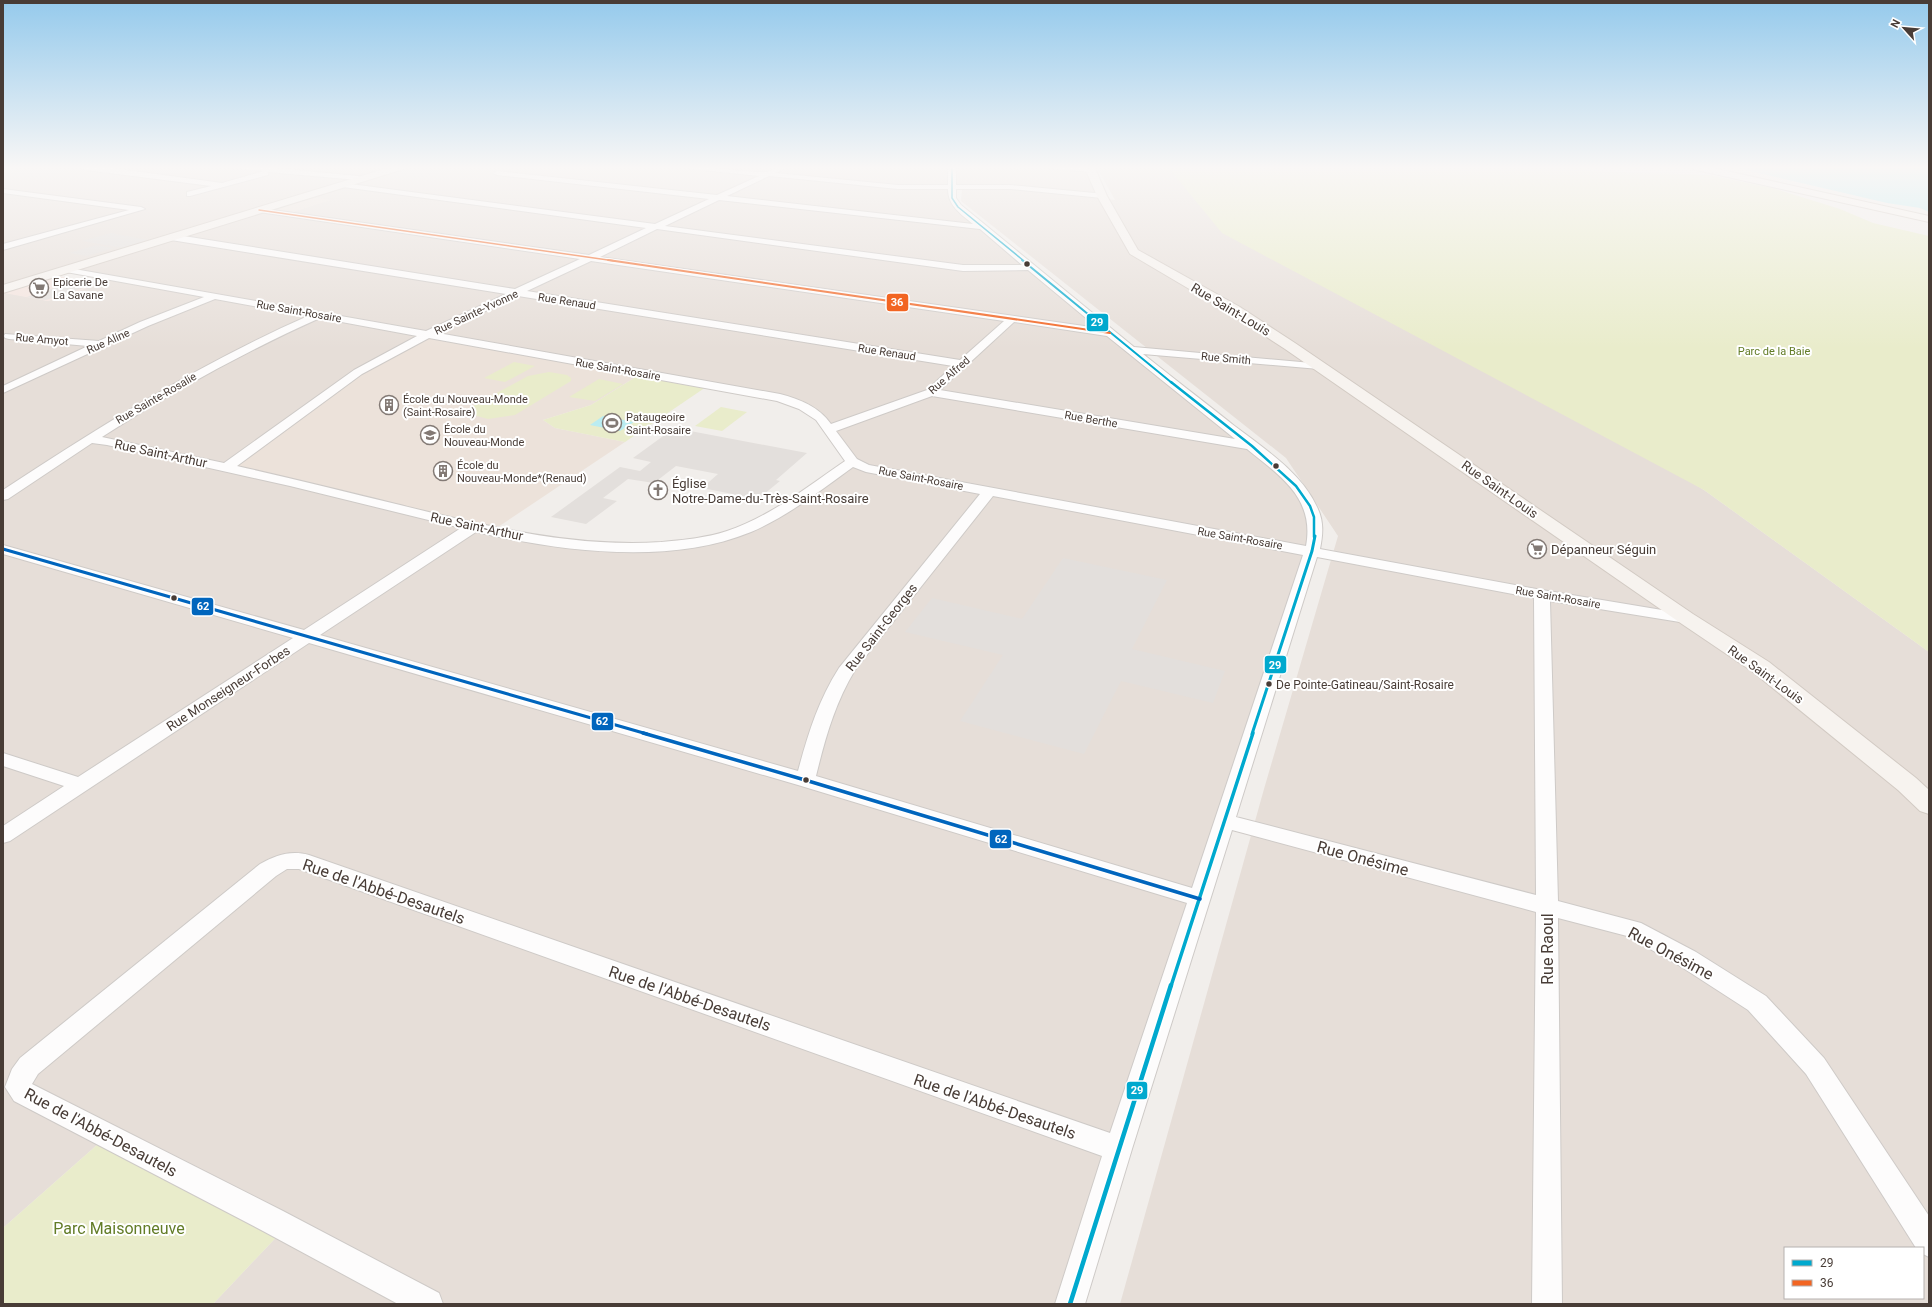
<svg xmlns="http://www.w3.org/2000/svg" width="1932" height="1307" viewBox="0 0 1932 1307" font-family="Roboto,sans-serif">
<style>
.residential{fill:#e6ded8;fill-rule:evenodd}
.commercial{fill:#f4e4de}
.education{fill:#ece2da}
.green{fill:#e9eccb}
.parking{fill:#e3dfdc}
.water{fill:#baecf1}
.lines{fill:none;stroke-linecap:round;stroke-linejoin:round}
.street-casing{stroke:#cecac7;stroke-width:2}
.secondary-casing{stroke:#d2cac3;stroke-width:2}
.street{fill:#fdfcfc;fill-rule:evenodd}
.secondary{fill:#f7f3ef;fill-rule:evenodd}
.bus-1-far5-casing{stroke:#fff;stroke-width:3}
.bus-1-far4-casing{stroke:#fff;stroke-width:4}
.bus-1-far3-casing{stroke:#fff;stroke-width:5}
.bus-1-far2-casing{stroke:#fff;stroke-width:6}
.bus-1-far1-casing{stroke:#fff;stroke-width:6}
.bus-1-casing{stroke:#fff;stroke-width:8}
.bus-2-far1-casing{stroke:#fff;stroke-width:3}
.bus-2-casing{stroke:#fff;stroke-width:4}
.bus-3-far1-casing{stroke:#fff;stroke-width:6}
.bus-3-casing{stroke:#fff;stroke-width:6}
.bus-1-far5{stroke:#00a9ce;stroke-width:1.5}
.bus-1-far4{stroke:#00a9ce;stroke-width:2}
.bus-1-far3{stroke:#00a9ce;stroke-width:2.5}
.bus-1-far2{stroke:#00a9ce;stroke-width:3}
.bus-1-far1{stroke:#00a9ce;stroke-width:3.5}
.bus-1{stroke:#00a9ce;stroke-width:4.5}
.bus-2-far1{stroke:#f26522;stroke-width:1.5}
.bus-2{stroke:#f26522;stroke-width:2}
.bus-3-far1{stroke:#0065bd;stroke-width:3}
.bus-3{stroke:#0065bd;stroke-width:3.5}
.bus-dot{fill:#483c36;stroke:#fff;stroke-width:1.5}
.labels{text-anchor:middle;stroke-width:4;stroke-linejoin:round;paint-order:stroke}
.far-poi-label{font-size:11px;fill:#483c36;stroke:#fff;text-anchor:start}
.far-street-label{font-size:11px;fill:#483c36;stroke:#fff}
.far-park-label{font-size:11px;fill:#627c27;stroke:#fff}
.bus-label{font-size:12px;fill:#483c36;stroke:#fff;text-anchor:start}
.street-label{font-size:13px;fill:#483c36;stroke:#fff}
.poi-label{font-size:13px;fill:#483c36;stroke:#fff;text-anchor:start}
.near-street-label{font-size:16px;fill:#483c36;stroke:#fff}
.near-park-label{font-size:16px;fill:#627c27;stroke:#fff}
.line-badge{stroke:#fff;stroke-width:1.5}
.badge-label{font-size:11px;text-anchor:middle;font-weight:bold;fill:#fff}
</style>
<rect width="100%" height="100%" fill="#f1eeeb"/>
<!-- residential -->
<g class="residential">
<path d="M 3,166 L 231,166 L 362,179 L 404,166 L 1046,166 L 1091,170 L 1102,196 L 1019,188 L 951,187 L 952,198 L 1295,485 L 1315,530 L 1070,1304 L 213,1304 L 285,1228 L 106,1137 L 3,1228 L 3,292 L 48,301 L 115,278 L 66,269 L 259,210 L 286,214 L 329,200 L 264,206 L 3,285 ZM 428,335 L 793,402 L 830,429 L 852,462 L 743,530 L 656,547 L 520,536 L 241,456 Z"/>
<path d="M 250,166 L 392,166 L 361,176 Z"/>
<path d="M 1096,166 L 1167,166 L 1704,490 L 1929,652 L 1929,1304 L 1120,1304 L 1264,789 L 1338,536 L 1286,458 L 961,201 L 962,189 L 1006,189 L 1115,200 ZM 1785,1248 L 1923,1248 L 1923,1298 L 1785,1298 Z"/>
</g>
<!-- commercial -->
<path class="commercial" d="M 58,276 L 100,284 L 48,301 L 4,293 Z"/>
<!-- education -->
<g class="education">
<path d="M 305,196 L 331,200 L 285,214 L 259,210 Z"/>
<path d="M 428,334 L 642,373 L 591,405 L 543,420 L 555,428 L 625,442 L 492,531 L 227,467 L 348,380 Z"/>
</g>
<!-- green -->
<g class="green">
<path d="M 1167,166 L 1577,166 L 1590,171 L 1709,175 L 1772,188 L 1840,209 L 1873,223 L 1929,236 L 1929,652 L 1704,490 L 1222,233 Z"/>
<path d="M 514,362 L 535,366 L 505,382 L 484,378 Z"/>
<path d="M 549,372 L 567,375 L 571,378 L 571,381 L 515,415 L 488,419 L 477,416 L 471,413 L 471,407 L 528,376 Z"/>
<path d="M 642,373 L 709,385 L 625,442 L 555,428 L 543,420 L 591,405 Z"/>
<path d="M 599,379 L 623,384 L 595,401 L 569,397 Z"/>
<path d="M 721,407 L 747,412 L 722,431 L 695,426 Z"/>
<path d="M 106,1137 L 285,1228 L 213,1304 L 3,1304 L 3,1228 Z"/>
</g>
<!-- parking -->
<g class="parking">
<path d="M 42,166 L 87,166 L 37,178 L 8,174 Z"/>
<path d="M 181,166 L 202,167 L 168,176 L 150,173 Z"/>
<path d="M 447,166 L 463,166 L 425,178 L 388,174 L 407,168 L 431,171 Z"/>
<path d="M 111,233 L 148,240 L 122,248 L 82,241 Z"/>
<path d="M 96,245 L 114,248 L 87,256 L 69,253 Z"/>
<path d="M 76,281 L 96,284 L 46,300 L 27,297 Z"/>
<path d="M 685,430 L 807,453 L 776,480 L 780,481 L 758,499 L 702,488 L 718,474 L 676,466 L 654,483 L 628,479 L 603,498 L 617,501 L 586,524 L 551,517 L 620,467 L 640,471 L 651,462 L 633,458 L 666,434 L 677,435 Z"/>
<path d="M 1063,558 L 1167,580 L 1132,649 L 1225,671 L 1213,703 L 1121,681 L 1084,754 L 960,721 L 1003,655 L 905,632 L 932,598 L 1022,619 Z"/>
</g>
<!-- water -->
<g class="water">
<path d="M 1729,166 L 1929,166 L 1929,212 L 1920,208 L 1887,203 Z"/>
<path d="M 603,416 L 634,422 L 620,431 L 590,425 Z"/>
</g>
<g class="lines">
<defs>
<g id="street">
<path d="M 85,166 L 97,166 L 222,183 L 264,171 L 231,168 L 227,166 L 253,166 L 358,176 L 362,178 L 358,180 L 268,172 L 268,175 L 190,196 L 187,196 L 187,192 L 211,186 L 86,170 L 82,168 Z"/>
<path d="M 680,166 C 709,166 737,172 765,172 C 772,172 778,166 789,166 L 776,173 L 898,185 L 948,185 L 948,166 L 956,166 L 956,185 L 1010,185 L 1105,194 L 1106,196 L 1102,198 L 1010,189 L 956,189 L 956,198 L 961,205 L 1134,347 L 1323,364 L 1325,366 L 1323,368 L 1319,369 L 1143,354 C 1173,378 1203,401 1232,424 C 1262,447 1301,472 1317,507 C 1324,521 1323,534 1320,549 L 1542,590 L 1692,615 L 1694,618 L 1692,621 L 1686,623 L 1550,601 L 1558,901 L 1641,923 L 1696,952 L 1766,996 L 1824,1058 L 1929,1216 L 1929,1257 L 1923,1254 L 1923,1248 L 1916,1248 L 1806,1074 L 1748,1010 L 1680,966 L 1627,936 L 1558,918 L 1562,1304 L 1532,1304 L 1536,912 L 1232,830 L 1132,1149 L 1085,1304 L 1055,1304 L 1102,1156 L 299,869 L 287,869 L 276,876 L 38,1074 L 32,1084 L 283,1211 L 439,1293 L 443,1304 L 398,1304 L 263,1231 L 14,1101 L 5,1087 L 12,1069 L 20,1058 L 260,864 C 276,855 291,850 309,855 L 1110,1133 L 1187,903 L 798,785 L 309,643 L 10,841 L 3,843 L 3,826 L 64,786 L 3,766 L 3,753 L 78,777 L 293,638 L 3,554 L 3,545 L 304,630 L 461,528 L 290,486 L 107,445 L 92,443 L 8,499 L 3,500 L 3,490 C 102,425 199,364 308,316 L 215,299 L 148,326 L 3,393 L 3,386 L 88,346 L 9,339 L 5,338 L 4,336 L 5,334 L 99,341 L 140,322 L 204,297 L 66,272 L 63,271 L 63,267 L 426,331 L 506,294 L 171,240 L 167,237 L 171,234 L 515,289 L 580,259 L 259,212 L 255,210 L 259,208 L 589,255 L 646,228 L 343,187 L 339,185 L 343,183 L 655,224 L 709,199 L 497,175 L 493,173 L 497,171 L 717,195 L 759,176 L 684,168 ZM 769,176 L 898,189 L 948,189 C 948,206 961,214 973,224 L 727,196 ZM 719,200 L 980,229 L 1022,265 L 963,265 L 665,226 ZM 657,229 L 963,271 L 1028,270 L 1098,328 L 600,257 ZM 591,261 L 1004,321 L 960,360 L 527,291 ZM 518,296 L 953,366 L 927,390 L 831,424 C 819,407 800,399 780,394 L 438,333 ZM 320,318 L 417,336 L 354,370 L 224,463 L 102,437 C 172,392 244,352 320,318 ZM 1014,322 L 1107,336 L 1235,439 L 940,390 ZM 429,338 L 777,401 L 799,409 L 816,420 L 845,461 C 807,487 771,516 727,531 C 706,538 682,540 661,542 C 571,548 482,525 396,504 C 343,491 290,478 237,466 L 362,374 ZM 932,396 L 1247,449 C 1280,476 1315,498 1306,546 L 869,465 L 857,459 L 836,431 ZM 853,467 L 866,472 L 980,494 L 839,668 C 818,701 808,734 798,771 L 320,635 L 476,532 C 560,551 668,566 751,532 C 788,516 820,491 853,467 ZM 993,496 L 1303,555 L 1192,888 L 816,776 C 825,739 835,703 855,670 ZM 1317,557 L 1534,598 L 1536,895 L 1236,817 Z"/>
<path d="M 1042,166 C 1054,166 1086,163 1095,170 L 1091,172 L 1046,168 Z"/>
<path d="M 3,189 L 141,207 L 145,209 L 3,250 L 3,244 L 129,210 L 3,193 Z"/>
</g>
<g id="secondary">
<path d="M 394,166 L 409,166 L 407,168 L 3,293 L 3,285 Z"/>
<path d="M 1084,166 L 1094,166 L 1107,196 L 1138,250 L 1240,307 L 1295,343 L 1693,614 L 1769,662 L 1916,778 L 1929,790 L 1929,814 L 1920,811 L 1898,790 L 1753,672 L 1679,622 L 1285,349 L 1230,313 L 1130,254 L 1097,196 Z"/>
<path d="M 1687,166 L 1704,166 L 1929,216 L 1929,222 L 1692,169 Z"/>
</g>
</defs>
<!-- street casing -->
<use href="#street" class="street-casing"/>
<!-- secondary casing -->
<use href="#secondary" class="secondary-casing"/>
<!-- street -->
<use href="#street" class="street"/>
<!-- secondary -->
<use href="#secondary" class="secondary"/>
<defs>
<path id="bus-1-far5" d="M 952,166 L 952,198 L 958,207 L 1024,261"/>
<path id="bus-1-far4" d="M 1022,260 L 1172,383"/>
<path id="bus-1-far3" d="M 1171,382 L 1252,446 L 1296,486 L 1310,506 L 1314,517 L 1314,537"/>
<path id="bus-1-far2" d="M 1252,734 L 1312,551 L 1315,536"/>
<path id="bus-1-far1" d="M 1171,986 L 1253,733"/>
<path id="bus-1" d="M 1070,1304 L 1171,985"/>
<path id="bus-2-far1" d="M 259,210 L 615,261"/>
<path id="bus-2" d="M 608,260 L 1110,333"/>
<path id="bus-3-far1" d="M 3,549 L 647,734"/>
<path id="bus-3" d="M 643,733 L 805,780 L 1200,899"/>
</defs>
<!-- bus-1-far5 casing -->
<use href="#bus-1-far5" class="bus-1-far5-casing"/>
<!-- bus-1-far4 casing -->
<use href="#bus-1-far4" class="bus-1-far4-casing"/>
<!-- bus-1-far3 casing -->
<use href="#bus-1-far3" class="bus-1-far3-casing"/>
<!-- bus-1-far2 casing -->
<use href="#bus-1-far2" class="bus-1-far2-casing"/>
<!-- bus-1-far1 casing -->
<use href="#bus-1-far1" class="bus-1-far1-casing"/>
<!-- bus-1 casing -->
<use href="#bus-1" class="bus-1-casing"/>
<!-- bus-2-far1 casing -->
<use href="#bus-2-far1" class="bus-2-far1-casing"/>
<!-- bus-2 casing -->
<use href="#bus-2" class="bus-2-casing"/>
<!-- bus-3-far1 casing -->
<use href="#bus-3-far1" class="bus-3-far1-casing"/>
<!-- bus-3 casing -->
<use href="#bus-3" class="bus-3-casing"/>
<!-- bus-1-far5 -->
<use href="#bus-1-far5" class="bus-1-far5"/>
<!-- bus-1-far4 -->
<use href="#bus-1-far4" class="bus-1-far4"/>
<!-- bus-1-far3 -->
<use href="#bus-1-far3" class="bus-1-far3"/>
<!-- bus-1-far2 -->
<use href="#bus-1-far2" class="bus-1-far2"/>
<!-- bus-1-far1 -->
<use href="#bus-1-far1" class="bus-1-far1"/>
<!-- bus-1 -->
<use href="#bus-1" class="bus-1"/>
<!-- bus-2-far1 -->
<use href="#bus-2-far1" class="bus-2-far1"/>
<!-- bus-2 -->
<use href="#bus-2" class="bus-2"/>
<!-- bus-3-far1 -->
<use href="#bus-3-far1" class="bus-3-far1"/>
<!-- bus-3 -->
<use href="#bus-3" class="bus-3"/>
</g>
<!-- sky -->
<linearGradient id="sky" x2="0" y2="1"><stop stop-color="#95caec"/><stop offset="0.48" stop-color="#f9f7f6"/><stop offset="1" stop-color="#f9f7f6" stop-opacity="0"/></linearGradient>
<rect width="1932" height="349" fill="url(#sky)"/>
<!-- icons -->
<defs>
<symbol id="supermarket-ring" viewBox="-11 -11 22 22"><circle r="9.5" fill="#fff" stroke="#837a75" stroke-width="1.5"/><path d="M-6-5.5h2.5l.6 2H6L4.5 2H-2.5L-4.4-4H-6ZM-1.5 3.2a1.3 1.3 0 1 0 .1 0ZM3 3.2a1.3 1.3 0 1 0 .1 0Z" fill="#837a75"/></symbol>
<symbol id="building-ring" viewBox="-11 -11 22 22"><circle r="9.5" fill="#fff" stroke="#837a75" stroke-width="1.5"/><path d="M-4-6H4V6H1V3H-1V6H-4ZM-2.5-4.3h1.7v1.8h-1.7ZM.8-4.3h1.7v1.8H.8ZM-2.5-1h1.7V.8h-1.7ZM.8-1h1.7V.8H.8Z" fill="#837a75"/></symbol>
<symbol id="stadium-ring" viewBox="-11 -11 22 22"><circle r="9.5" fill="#fff" stroke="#837a75" stroke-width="1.5"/><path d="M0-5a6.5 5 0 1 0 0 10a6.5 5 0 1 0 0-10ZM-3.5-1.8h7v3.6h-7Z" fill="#837a75"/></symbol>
<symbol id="school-ring" viewBox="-11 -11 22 22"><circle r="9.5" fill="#fff" stroke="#837a75" stroke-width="1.5"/><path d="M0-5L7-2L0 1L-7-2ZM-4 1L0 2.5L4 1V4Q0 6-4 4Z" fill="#837a75"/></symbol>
<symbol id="church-ring" viewBox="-11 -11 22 22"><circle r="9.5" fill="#fff" stroke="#837a75" stroke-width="1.5"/><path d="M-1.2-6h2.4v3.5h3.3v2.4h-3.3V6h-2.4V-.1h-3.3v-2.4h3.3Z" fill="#837a75"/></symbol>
</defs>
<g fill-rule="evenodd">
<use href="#supermarket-ring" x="28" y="277" width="22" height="22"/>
<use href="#building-ring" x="378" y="394" width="22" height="22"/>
<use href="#stadium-ring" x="601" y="412" width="22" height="22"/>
<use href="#school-ring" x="419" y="424" width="22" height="22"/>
<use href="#building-ring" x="432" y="460" width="22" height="22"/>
<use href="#church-ring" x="647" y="479" width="22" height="22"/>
<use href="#supermarket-ring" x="1526" y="538" width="22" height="22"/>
</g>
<!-- markers -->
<g class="bus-dot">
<circle cx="1027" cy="264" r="3.5"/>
<circle cx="1276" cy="466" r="3.5"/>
<circle cx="174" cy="598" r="3.5"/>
<circle cx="1269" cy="684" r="3.5"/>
<circle cx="806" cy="780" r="3.5"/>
</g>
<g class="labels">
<!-- far-poi labels -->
<g class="far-poi-label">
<text x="53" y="286">Epicerie De<tspan x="53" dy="13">La Savane</tspan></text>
<text x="403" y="403">École du Nouveau-Monde<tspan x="403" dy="13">(Saint-Rosaire)</tspan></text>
<text x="626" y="421">Pataugeoire<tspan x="626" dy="13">Saint-Rosaire</tspan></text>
<text x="444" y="433">École du<tspan x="444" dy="13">Nouveau-Monde</tspan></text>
<text x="457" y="469">École du<tspan x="457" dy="13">Nouveau-Monde*(Renaud)</tspan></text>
</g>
<!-- far-street labels -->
<g class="far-street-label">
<text transform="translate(567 301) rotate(9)" y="4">Rue Renaud</text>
<text transform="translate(299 311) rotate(10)" y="4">Rue Saint-Rosaire</text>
<text transform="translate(476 312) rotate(-25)" y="4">Rue Sainte-Yvonne</text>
<text transform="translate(42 339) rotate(5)" y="4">Rue Amyot</text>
<text transform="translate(108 341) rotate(-24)" y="4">Rue Aline</text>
<text transform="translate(887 352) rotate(9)" y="4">Rue Renaud</text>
<text transform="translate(1226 358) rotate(5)" y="4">Rue Smith</text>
<text transform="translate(618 369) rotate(10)" y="4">Rue Saint-Rosaire</text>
<text transform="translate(949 375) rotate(-41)" y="4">Rue Alfred</text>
<text transform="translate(156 398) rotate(-30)" y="4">Rue Sainte-Rosalie</text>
<text transform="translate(1091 419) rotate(10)" y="4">Rue Berthe</text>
<text transform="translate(921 478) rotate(11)" y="4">Rue Saint-Rosaire</text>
<text transform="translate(1240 538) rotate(10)" y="4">Rue Saint-Rosaire</text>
<text transform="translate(1558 597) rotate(10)" y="4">Rue Saint-Rosaire</text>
</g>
<!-- far-park labels -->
<g class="far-park-label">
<text x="1774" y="355">Parc de la Baie</text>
</g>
<!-- bus labels -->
<g class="bus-label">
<text x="1276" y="689">De Pointe-Gatineau/Saint-Rosaire</text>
</g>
<!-- street labels -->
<g class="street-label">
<text transform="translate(1231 309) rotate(31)" y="5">Rue Saint-Louis</text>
<text transform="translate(161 453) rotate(12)" y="5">Rue Saint-Arthur</text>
<text transform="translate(1500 489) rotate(35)" y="5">Rue Saint-Louis</text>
<text transform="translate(477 526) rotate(12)" y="5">Rue Saint-Arthur</text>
<text transform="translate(881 627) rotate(-52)" y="5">Rue Saint-Georges</text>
<text transform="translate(1766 674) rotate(36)" y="5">Rue Saint-Louis</text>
<text transform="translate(228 688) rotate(-33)" y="5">Rue Monseigneur-Forbes</text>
</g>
<!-- poi labels -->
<g class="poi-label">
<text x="672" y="488">Église<tspan x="672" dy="15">Notre-Dame-du-Très-Saint-Rosaire</tspan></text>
<text x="1551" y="554">Dépanneur Séguin</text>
</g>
<!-- near-street labels -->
<g class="near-street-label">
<text transform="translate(1363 858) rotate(15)" y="6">Rue Onésime</text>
<text transform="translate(384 891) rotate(19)" y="6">Rue de l'Abbé-Desautels</text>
<text transform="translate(1547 949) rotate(-90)" y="6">Rue Raoul</text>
<text transform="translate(1671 953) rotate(28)" y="6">Rue Onésime</text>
<text transform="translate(690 998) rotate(19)" y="6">Rue de l'Abbé-Desautels</text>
<text transform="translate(995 1106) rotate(19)" y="6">Rue de l'Abbé-Desautels</text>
<text transform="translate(101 1132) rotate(28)" y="6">Rue de l'Abbé-Desautels</text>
</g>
<!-- near-park labels -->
<g class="near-park-label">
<text x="119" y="1234">Parc Maisonneuve</text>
</g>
</g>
<g class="line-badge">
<rect x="886" y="293" width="23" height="19" rx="4" fill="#f26522"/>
<rect x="1086" y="313" width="23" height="19" rx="4" fill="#00a9ce"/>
<rect x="191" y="597" width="23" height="19" rx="4" fill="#0065bd"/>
<rect x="1264" y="655" width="23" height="19" rx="4" fill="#00a9ce"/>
<rect x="591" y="712" width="23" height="19" rx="4" fill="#0065bd"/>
<rect x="989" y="829" width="23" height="20" rx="4" fill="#0065bd"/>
<rect x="1126" y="1081" width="22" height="19" rx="4" fill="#00a9ce"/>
</g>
<g class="badge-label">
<text x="897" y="306">36</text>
<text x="1097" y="326">29</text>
<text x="203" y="610">62</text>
<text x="1275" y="669">29</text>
<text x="602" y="725">62</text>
<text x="1001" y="843">62</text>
<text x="1137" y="1094">29</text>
</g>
<!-- border -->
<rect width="1932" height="1307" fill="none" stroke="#483c36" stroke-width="8"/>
<!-- legend -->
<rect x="1784" y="1247" width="140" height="52" fill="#ffffff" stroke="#b6b1af"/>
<rect x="1792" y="1260" width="20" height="6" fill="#00a9ce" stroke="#b6b1af"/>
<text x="1820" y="1267" font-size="12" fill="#483c36">29</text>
<rect x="1792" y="1280" width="20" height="6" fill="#f26522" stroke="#b6b1af"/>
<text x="1820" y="1287" font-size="12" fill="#483c36">36</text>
<!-- north arrow -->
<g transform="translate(1904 28) rotate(297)" stroke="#ffffff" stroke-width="3" paint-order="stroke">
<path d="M0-3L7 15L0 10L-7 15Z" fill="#483c36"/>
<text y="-6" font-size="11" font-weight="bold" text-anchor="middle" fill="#483c36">N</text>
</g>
</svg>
